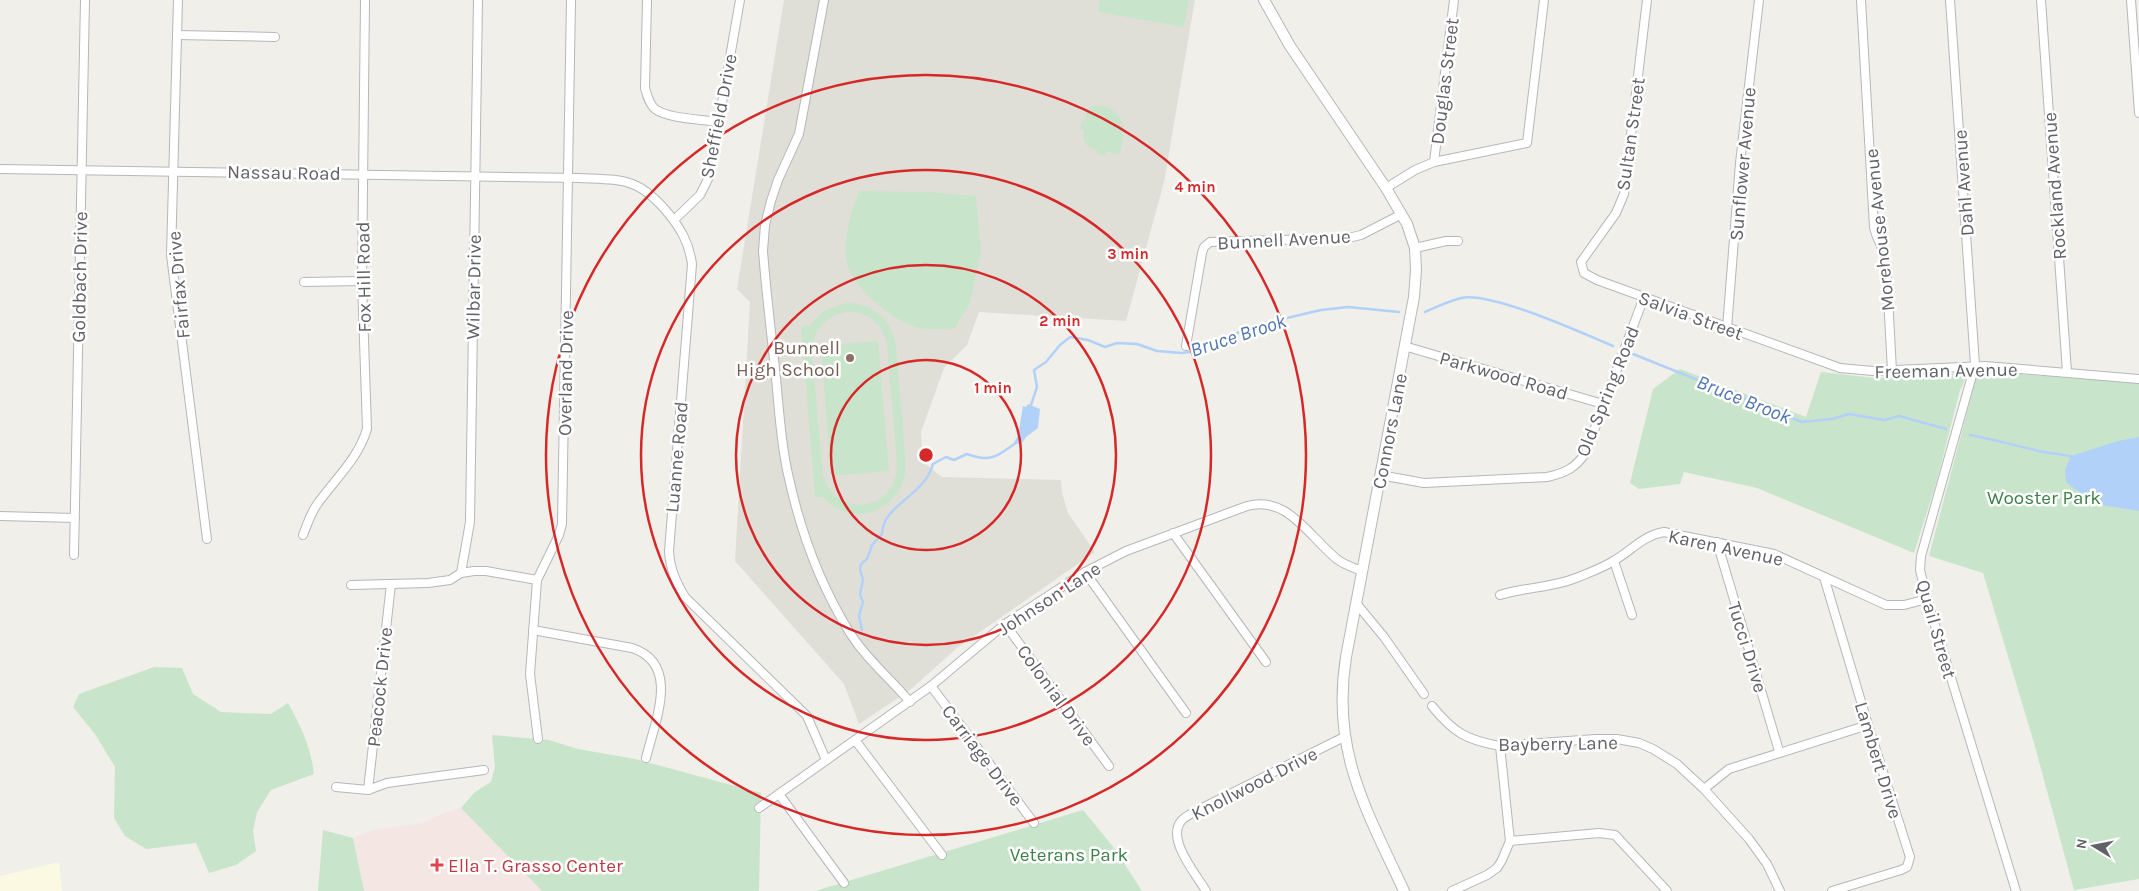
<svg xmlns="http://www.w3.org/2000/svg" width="2139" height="891" viewBox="0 0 2139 891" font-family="Karla,sans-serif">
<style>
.commercial{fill:#fbf9e2}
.education{fill:#e0dfd7}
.medical{fill:#f4e6e3}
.green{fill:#c8e5cb;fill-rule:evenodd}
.water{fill:#b1d1f8}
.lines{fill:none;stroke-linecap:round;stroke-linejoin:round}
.stream{stroke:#b1d1f8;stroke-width:2.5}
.minor-casing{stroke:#b5b7bb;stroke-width:10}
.tertiary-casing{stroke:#b5b7bb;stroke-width:12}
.minor{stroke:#fff;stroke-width:8}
.tertiary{stroke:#fff;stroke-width:10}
.ring{fill:none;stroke:#d62828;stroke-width:2.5}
.education-dot{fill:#8d6e63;stroke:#fff;stroke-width:2}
.health-dot{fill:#e0444e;stroke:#fff;stroke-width:2}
.labels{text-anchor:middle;stroke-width:5;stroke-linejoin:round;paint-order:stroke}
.street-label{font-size:19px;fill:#606267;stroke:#fff}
.education-label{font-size:19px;fill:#785e54;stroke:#fff;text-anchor:end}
.park-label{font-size:19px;fill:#3d8048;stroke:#fff}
.health-label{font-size:19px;fill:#be3a42;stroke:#fff;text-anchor:start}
.water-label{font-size:20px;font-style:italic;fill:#5175b2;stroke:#fff}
.centre{fill:#d62828;stroke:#fff;stroke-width:2.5}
.ring-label{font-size:15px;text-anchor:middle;font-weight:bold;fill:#d62828;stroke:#fff;stroke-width:5;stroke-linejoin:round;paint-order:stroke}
</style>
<rect width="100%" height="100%" fill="#f0efe9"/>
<!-- commercial -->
<path class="commercial" d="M 59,862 L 62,891 L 0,891 L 0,876 Z"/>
<!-- education -->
<path class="education" d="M 784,0 L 1195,0 L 1164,182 L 1126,321 L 979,312 L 967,345 L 944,368 L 921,432 L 923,462 L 942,477 L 1061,480 L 1062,493 L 1068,513 L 1095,552 L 957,648 L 910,690 L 859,724 L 844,684 L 735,561 L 750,302 L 737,289 Z"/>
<!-- medical -->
<path class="medical" d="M 461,808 L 542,891 L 364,891 L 353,838 L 373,830 L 424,823 L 443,813 Z"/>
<!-- green -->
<g class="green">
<path d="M 1100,0 L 1189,0 L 1184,27 L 1098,12 Z"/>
<path d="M 1101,105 C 1128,113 1125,131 1120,154 L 1106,152 L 1105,156 L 1097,154 L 1098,151 C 1086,147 1082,143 1084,130 L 1080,129 L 1082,120 L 1085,121 L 1087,109 L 1093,106 Z"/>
<path d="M 859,191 L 931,192 L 976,196 L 981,251 L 970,303 L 955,328 C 943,329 931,330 920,328 C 895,323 852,288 847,263 C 842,240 851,212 859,191 Z"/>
<path d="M 846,303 C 873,303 892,319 896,346 L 906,464 C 905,509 854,532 823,497 L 815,497 L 801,326 L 810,325 L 825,310 ZM 847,312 C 868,311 884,325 887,346 L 897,464 C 897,511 838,520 823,476 L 812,353 C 812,331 826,315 847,312 Z"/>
<path d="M 878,341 L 889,471 L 831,476 L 821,346 Z"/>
<path d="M 1680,369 L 1806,417 L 1821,372 L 1875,378 L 1963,373 C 1967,378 1963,385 1960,390 L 1937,480 L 1914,553 L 1757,488 L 1684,472 L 1680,484 L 1639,489 L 1630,483 L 1653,389 Z"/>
<path d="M 1978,371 L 2139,383 L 2139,879 L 2074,890 L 2034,743 L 1983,573 L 1929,556 Z"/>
<path d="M 154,667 L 182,668 L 193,694 L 221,712 L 271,714 L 288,703 C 301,726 311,748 314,774 L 271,790 L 257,812 L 253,831 L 256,851 L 236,865 L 209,873 L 196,843 L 146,849 L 125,836 L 114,818 L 115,767 L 95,734 L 73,707 L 79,694 Z"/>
<path d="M 492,735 L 549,740 L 578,749 L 635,759 L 761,793 L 759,891 L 542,891 L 461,808 L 475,792 L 491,782 L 495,767 Z"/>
<path d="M 1083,810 L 1115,849 L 1142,891 L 815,891 Z"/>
<path d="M 323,830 L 353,838 L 364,891 L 318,891 Z"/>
</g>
<!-- water -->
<g class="water">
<path d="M 1028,404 L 1040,409 L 1038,428 L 1026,437 L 1022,443 L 1016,444 L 1014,442 L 1018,436 L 1023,406 L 1026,407 Z"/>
<path d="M 2139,437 L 2139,511 L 2095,504 L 2066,482 L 2065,469 L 2071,456 L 2118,441 Z"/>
</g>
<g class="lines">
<!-- stream -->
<g class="stream">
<path d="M 1425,312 C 1436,307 1449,301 1461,298 C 1490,291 1582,333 1613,346"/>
<path d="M 1633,354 L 1802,422 L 1832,419 L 1849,414 L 1884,420 L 1899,416 L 1946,429"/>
<path d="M 1030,408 L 1037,387 L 1034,370 L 1046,362 L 1060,345 L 1070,337 L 1088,340 L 1105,347 L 1117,343 L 1137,344 L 1157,351 L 1182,353 L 1197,351 L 1253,326 L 1321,310 L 1348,307 L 1399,312"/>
<path d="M 1970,435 C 1992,439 2013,445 2035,450 C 2047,454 2060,453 2073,457"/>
<path d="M 862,630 L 859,616 L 863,602 L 860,595 L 863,579 L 860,570 L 861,564 L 867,559 L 872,545 L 882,534 C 883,504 924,497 933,464 L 946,457 L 954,460 L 967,454 C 992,463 997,456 1017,442"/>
</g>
<defs>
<g id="minor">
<path d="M 178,0 L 171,255 L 207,539"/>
<path d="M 647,0 L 645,88 C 647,95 649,104 655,109 C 669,119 701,119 718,122"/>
<path d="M 824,0 L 799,134 L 778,180 L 771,201 L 765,225 L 763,251 C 766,291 771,330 775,369 C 779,404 780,440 788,474 C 800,530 820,585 850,633 C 867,660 890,678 910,702"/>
<path d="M 1647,0 L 1624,194 L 1616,213 L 1581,262 L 1584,273 L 1597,280 L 1840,368 L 1873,371 L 1985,366 L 2139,379"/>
<path d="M 1861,0 L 1874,227 C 1876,239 1884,248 1886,260 L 1892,371"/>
<path d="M 1950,0 L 1975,365 L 1921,556 L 1920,570 L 1927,599 L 2016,891"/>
<path d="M 2041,0 L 2067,372"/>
<path d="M 2131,0 L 2139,113"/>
<path d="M 177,35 L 275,37"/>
<path d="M 1434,162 L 1454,0"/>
<path d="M 0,169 L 579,178 C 623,180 638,177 668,213 C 681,229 689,243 692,264 L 669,551 C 670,569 676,582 685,597 L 807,716 L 826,760"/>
<path d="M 1386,188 L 1415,170 L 1434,162 L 1527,143 L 1544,0"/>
<path d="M 674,220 L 700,195 L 709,177 L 740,0"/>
<path d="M 1415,248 L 1446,241 L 1458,241"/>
<path d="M 304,282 L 362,281"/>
<path d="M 1727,328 L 1740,163 L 1759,0"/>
<path d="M 1186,346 L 1202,253 L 1204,247 L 1210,242 L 1348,238 L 1361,235 L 1402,214"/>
<path d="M 1404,346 L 1603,404"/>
<path d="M 1380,475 L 1424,483 L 1547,477 C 1565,473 1576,468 1586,452 L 1644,297"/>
<path d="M 0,516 L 75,518"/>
<path d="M 1173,533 L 1266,662"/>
<path d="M 303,535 C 307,525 311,512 318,503 C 336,478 358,459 367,429 L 362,281 L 365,0"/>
<path d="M 1717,542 L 1779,751"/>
<path d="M 74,555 L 85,0"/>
<path d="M 1614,561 L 1632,615"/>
<path d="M 1085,572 L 1186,713"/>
<path d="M 461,573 L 470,522 L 478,0"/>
<path d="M 1824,577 L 1868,725 L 1910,857 L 1907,867 L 1901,870 L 1832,891"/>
<path d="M 351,585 L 428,583 L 450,580 L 461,573 L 474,571 L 486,571 L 537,580"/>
<path d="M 1500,595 C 1525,587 1551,588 1576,578 C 1588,573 1603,568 1615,560 C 1632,550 1644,535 1664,532 L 1774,554 L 1886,605 L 1904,605 L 1927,599"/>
<path d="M 1356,603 L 1384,637 L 1424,694"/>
<path d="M 1005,624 L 1109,766"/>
<path d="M 533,630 L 632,648 C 681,664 655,721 646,758"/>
<path d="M 931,686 L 1034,823"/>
<path d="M 1432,706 C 1453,732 1466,740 1500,746 L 1595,739 L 1617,739 L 1639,743 L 1653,749 L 1677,764 L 1704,789 L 1749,839 L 1767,864 L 1780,891"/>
<path d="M 538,739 L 530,674 L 537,580 L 559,535 L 562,524 L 571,0"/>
<path d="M 855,740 L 942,855"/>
<path d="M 336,787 L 368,790 L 387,783 L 484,770"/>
<path d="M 1704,789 L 1729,769 L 1868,725"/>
<path d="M 368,790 L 391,584"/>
<path d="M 779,794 L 844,883"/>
<path d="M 759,808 L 931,686 L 1005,624 L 1085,572 L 1126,551 L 1247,506 C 1288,495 1309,537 1338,560 C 1345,565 1354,568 1362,571"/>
<path d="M 1510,841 L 1599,833 L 1615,835 L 1667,891"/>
<path d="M 1206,891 C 1196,874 1165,838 1182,820 C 1185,817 1189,815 1192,813 L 1344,737"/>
<path d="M 1452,891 L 1487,875 L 1497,868 L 1502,860 L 1510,841 L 1500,746"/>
</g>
<path id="tertiary" d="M 1264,0 L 1290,46 L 1386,188 L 1407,224 L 1415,248 L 1416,270 L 1414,297 L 1346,657 C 1331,751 1366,809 1404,891"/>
</defs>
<!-- minor casing -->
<use href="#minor" class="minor-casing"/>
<!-- tertiary casing -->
<use href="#tertiary" class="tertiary-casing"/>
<!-- minor -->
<use href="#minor" class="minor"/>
<!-- tertiary -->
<use href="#tertiary" class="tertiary"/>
</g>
<!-- distance rings -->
<g class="ring">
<circle cx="926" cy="455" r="95"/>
<circle cx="926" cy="455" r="190"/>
<circle cx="926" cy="455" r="285"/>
<circle cx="926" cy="455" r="380"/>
</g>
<!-- markers -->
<circle class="education-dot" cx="850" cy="358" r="5"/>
<path class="health-dot" d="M434.5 857.5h5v5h5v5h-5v5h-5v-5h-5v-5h5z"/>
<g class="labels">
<!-- street labels -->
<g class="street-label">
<text transform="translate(1444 81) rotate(-83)" y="7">Douglas Street</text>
<text transform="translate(718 116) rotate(-79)" y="7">Sheffield Drive</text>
<text transform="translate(1630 134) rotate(-82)" y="7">Sultan Street</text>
<text transform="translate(1742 164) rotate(-85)" y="7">Sunflower Avenue</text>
<text transform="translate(284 172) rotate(1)" y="7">Nassau Road</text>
<text transform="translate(1963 183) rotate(-94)" y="7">Dahl Avenue</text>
<text transform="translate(2054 186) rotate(-94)" y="7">Rockland Avenue</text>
<text transform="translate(1879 230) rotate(-96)" y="7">Morehouse Avenue</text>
<text transform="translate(1284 239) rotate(-3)" y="7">Bunnell Avenue</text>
<text transform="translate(79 277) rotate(-89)" y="7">Goldbach Drive</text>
<text transform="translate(363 277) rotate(-91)" y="7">Fox Hill Road</text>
<text transform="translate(178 285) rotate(-95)" y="7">Fairfax Drive</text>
<text transform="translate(473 287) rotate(-89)" y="7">Wilbar Drive</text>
<text transform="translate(1691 315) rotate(20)" y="7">Salvia Street</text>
<text transform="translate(1946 370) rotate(-1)" y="7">Freeman Avenue</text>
<text transform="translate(565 373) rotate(-89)" y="7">Overland Drive</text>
<text transform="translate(1504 375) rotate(16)" y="7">Parkwood Road</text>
<text transform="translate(1607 391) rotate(-68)" y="7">Old Spring Road</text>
<text transform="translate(1389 431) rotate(-79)" y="7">Connors Lane</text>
<text transform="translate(676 457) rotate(-85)" y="7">Luanne Road</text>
<text transform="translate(1726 547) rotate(12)" y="7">Karen Avenue</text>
<text transform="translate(1049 598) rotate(-33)" y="7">Johnson Lane</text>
<text transform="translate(1937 629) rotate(74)" y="7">Quail Street</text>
<text transform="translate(1748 647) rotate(73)" y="7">Tucci Drive</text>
<text transform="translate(379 687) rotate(-84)" y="7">Peacock Drive</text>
<text transform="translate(1057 695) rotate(54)" y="7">Colonial Drive</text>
<text transform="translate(1558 743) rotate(-1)" y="7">Bayberry Lane</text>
<text transform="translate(983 755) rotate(53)" y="7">Carriage Drive</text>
<text transform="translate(1879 760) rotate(73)" y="7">Lambert Drive</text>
<text transform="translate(1254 783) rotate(-27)" y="7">Knollwood Drive</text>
</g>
<!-- education labels -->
<g class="education-label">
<text x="840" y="354">Bunnell<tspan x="840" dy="22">High School</tspan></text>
</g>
<!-- park labels -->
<g class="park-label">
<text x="2044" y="504">Wooster Park</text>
<text x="1069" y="861">Veterans Park</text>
</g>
<!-- health labels -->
<g class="health-label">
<text x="448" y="872">Ella T. Grasso Center</text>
</g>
<!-- water labels -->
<g class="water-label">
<text transform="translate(1238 335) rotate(-18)" y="7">Bruce Brook</text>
<text transform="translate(1744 399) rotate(22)" y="7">Bruce Brook</text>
</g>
</g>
<circle cx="926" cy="455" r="8" class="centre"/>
<g class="ring-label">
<text x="1195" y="192">4 min</text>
<text x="1128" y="259">3 min</text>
<text x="1060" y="326">2 min</text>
<text x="993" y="393">1 min</text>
</g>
<!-- north arrow -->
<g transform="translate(2094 846) rotate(280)" stroke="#ffffff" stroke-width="4" paint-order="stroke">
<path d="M0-4L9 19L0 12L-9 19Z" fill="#606267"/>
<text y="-8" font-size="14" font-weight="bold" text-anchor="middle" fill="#606267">N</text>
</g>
</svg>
